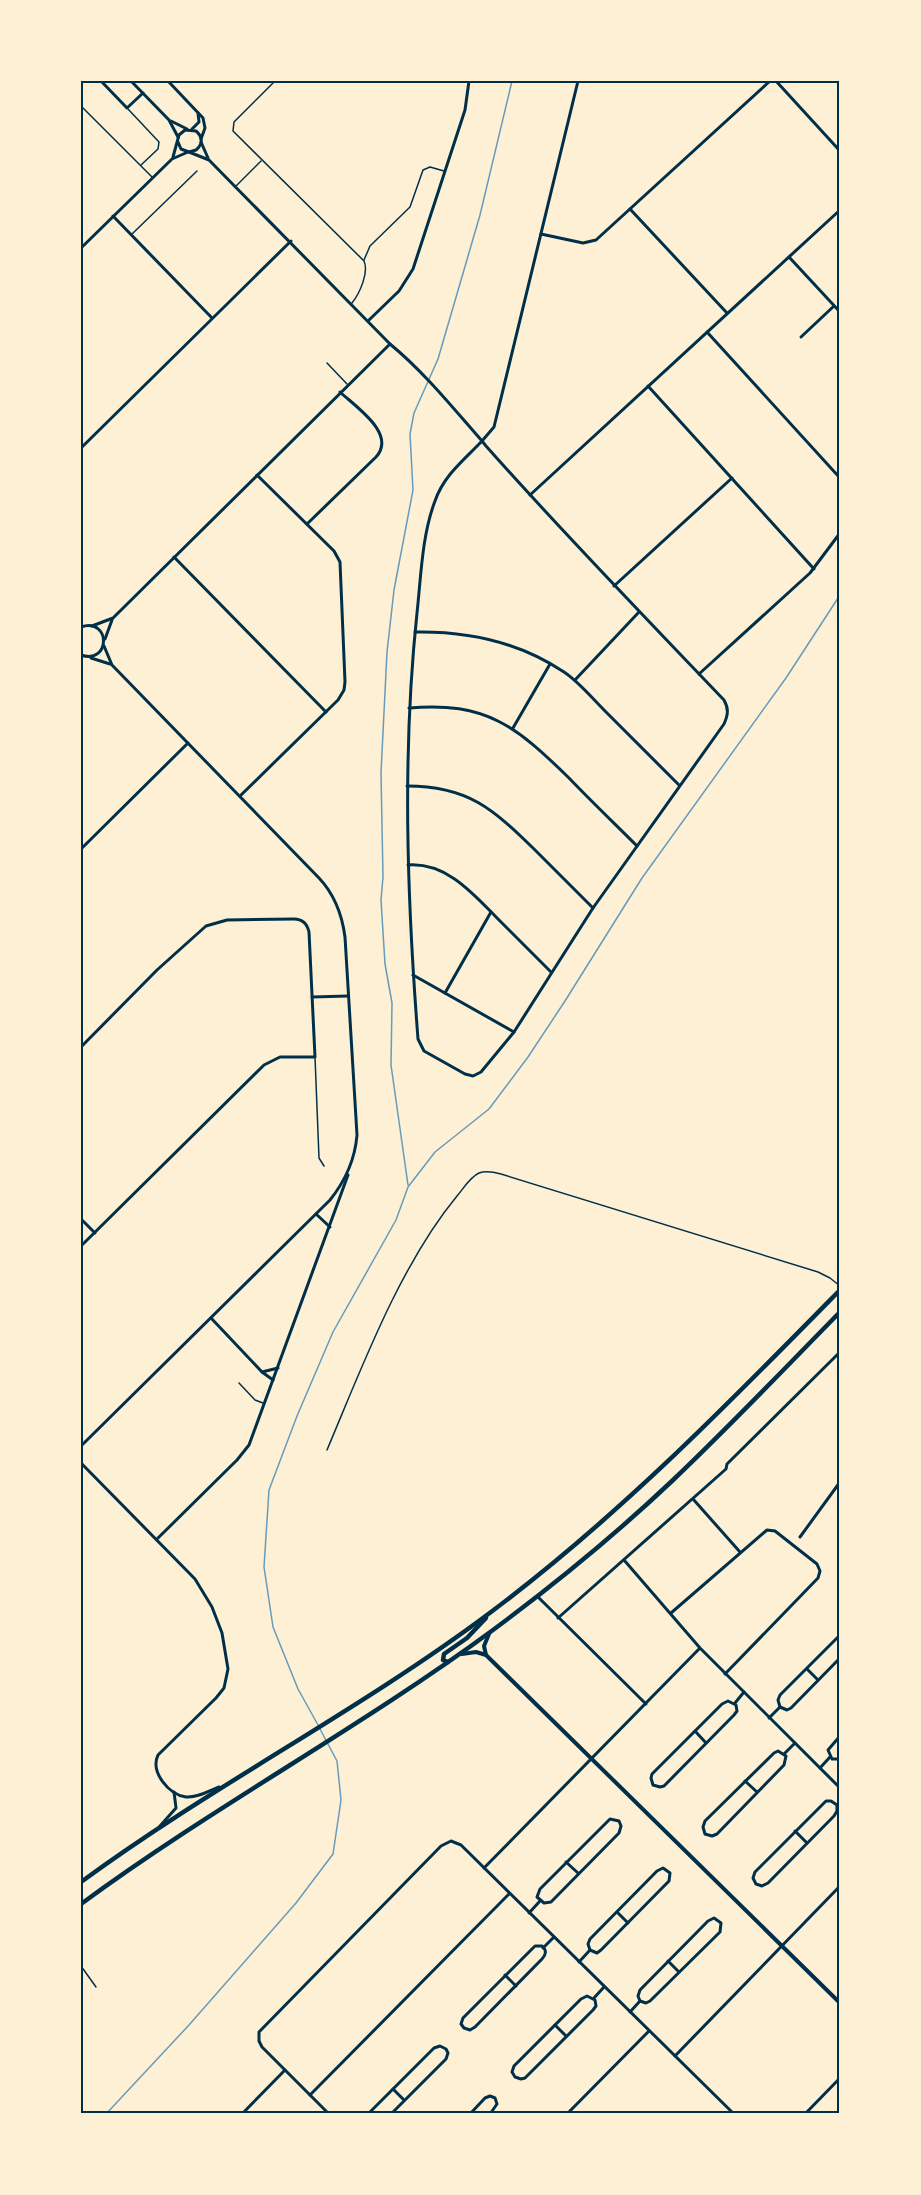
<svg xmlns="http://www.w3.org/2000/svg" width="921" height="2195" viewBox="0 0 921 2195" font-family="Inter,sans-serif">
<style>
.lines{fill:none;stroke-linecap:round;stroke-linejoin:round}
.stream{stroke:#669bbc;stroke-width:1.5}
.service{stroke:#003049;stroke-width:1.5}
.minor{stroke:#003049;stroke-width:3}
.tertiary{stroke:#003049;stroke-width:4}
.primary{stroke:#003049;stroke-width:4.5}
.neatline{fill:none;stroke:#003049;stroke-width:2}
</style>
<rect width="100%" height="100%" fill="#fdf0d5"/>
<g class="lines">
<!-- stream -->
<g class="stream">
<path d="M 408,1185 L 391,1065 L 392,1003 L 385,964 L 381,900 L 383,877 L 381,773 L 387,652 L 394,590 L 413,490 L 410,434 L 414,413 L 438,359 L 480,215 L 512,81"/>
<path d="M 318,1725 L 298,1689 L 273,1627 L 264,1567 L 269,1490 L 297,1416 L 333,1332 L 396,1220 L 408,1187 L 435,1152 L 489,1109 L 528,1057 L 565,1001 L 642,878 L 786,678 L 840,595"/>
<path d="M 106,2114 L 189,2025 L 296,1903 L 333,1854 L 341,1800 L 337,1761 L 320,1729"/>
</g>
<!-- service -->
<g class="service">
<path d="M 81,81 L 82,81"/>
<path d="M 275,81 L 234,122 L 233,131 L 364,261 C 369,272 360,293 352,303"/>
<path d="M 81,106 L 152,177"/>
<path d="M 128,109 L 159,142 L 158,149 L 141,165"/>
<path d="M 236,186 L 261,161"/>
<path d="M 132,234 L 197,171"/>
<path d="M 364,260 L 370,246 L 410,207 L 423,170 L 430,167 L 444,171"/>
<path d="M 327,363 L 347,384"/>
<path d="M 315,1057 L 319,1158 L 324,1166"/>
<path d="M 239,1383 L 255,1400 L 263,1403"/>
<path d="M 327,1450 C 362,1367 400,1265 457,1196 C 463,1189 470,1177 479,1173 C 486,1170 494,1172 501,1174 L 818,1272 L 830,1278 L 840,1286"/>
<path d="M 81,1966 L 96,1987"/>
</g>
<!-- minor -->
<g class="minor">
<path d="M 101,81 L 127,108 L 143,93"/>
<path d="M 131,81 L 169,120 L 178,137"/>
<path d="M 168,81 L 203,118 L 205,128 L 201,139"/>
<path d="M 776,81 L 840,151"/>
<path d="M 171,121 L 187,129"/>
<path d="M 192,129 L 199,122 L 198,113"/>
<path d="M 201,142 L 208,158"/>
<path d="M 189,152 L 209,160 L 390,344 C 424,372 453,408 482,441 L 486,446 C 563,533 644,616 724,700 C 729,709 728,715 724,724 L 593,908 L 514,1032 L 481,1072 L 473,1076 L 465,1074 L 424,1051 L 418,1039 C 407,897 402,754 417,613 C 421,576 422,535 435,501 C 444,475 464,460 482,441 L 494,427 L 578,81"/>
<path d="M 173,157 L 179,135 L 185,130 L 196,131 C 203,137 203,144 196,150 L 189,152 L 181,149 L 178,142"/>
<path d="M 630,209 L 727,313"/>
<path d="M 113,216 L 212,318"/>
<path d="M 541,234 L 583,243 L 596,240 L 770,81"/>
<path d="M 81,248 L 172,159 L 188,152"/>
<path d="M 789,257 L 840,312"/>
<path d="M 369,320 L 399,291 L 413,269 L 465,110 L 469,81"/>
<path d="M 707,332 L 840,478"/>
<path d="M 801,337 L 834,306"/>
<path d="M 648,386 L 814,569"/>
<path d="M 81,448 L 291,241"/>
<path d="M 530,495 L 840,210"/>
<path d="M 307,524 L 376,457 C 397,434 356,407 340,392"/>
<path d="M 174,557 L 326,712"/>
<path d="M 614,586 L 732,478"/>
<path d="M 92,626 L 113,618 L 390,344"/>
<path d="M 81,627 C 111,617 111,665 81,655"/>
<path d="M 415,632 C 468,631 519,642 564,672 C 579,682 591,697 604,710 C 629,735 654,760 679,785"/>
<path d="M 105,639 L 112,620"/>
<path d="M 91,658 L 110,664"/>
<path d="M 699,674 L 810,573 L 840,533"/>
<path d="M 575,680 L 639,612"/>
<path d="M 409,708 C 486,701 517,727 569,778 C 591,801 614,823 637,846"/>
<path d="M 513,728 L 550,664"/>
<path d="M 407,786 C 468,786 493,809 534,849 C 554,869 573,888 593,908"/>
<path d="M 240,796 L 338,700 L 344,690 L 345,682 L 340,562 L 334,551 L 257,475"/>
<path d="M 81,849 L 188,743"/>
<path d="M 408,865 C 448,862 475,896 501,922 C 518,939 534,955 551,972"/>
<path d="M 413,975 L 514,1032"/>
<path d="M 445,993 L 491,912"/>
<path d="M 312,997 L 348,996"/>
<path d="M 81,1047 L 157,970 L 206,926 L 227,920 L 294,919 C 302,919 307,923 309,932 L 315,1057 L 280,1057 L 264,1065 L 81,1246"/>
<path d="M 316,1214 L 330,1227"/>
<path d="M 81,1219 L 95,1233"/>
<path d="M 211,1318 L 262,1372 L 273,1380"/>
<path d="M 262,1372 L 278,1368"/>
<path d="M 81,1446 L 330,1200 C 346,1180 355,1160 357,1135 L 345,937 C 342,914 335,895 319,878 L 112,665 L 104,646"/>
<path d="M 81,1463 L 195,1579 L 212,1607 L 222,1633 L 228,1669 L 224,1688 L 216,1698 L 158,1755 C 150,1772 169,1795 186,1797 C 197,1798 209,1791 219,1787"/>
<path d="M 693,1499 L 740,1552"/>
<path d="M 800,1537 L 840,1482"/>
<path d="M 157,1539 L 237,1460 L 249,1445 L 348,1175"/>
<path d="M 624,1560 L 700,1648 L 840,1788"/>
<path d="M 537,1596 L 646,1704"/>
<path d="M 671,1613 L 767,1530 L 775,1531 L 817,1564 L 820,1571 L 818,1578 L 725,1674"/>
<path d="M 558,1618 L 726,1469 L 727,1464 L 840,1352"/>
<path d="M 840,1635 L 780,1695 L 778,1700 L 780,1707 L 787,1710 L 791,1708 L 840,1658"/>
<path d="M 807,1669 L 818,1680"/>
<path d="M 728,1701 L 736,1705 L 737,1711 L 734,1715 L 664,1786 L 660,1787 L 653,1785 L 651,1778 L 652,1774 L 722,1704 Z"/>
<path d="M 735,1703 L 744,1692"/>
<path d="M 769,1718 L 780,1707"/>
<path d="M 695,1731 L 706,1743"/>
<path d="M 840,1736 L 828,1750 L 832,1759 L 840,1759"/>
<path d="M 778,1751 L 786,1756 L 784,1765 L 717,1834 L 712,1836 L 705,1834 L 703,1827 L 705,1821 L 774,1753 Z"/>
<path d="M 784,1754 L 795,1743"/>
<path d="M 820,1768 L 830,1757"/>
<path d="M 745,1781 L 757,1792"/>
<path d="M 826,1801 L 831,1801 L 837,1805 L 837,1811 L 834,1816 L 768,1883 L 762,1886 L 756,1884 L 753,1878 L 755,1872 Z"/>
<path d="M 610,1819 L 619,1821 L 621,1826 L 619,1833 L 551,1902 L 544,1903 L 537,1897 L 540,1889 Z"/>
<path d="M 160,1826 L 176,1808 L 174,1792"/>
<path d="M 795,1831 L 807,1843"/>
<path d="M 566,1862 L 578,1873"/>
<path d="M 484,1868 L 699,1649"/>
<path d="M 663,1868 L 670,1873 L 669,1881 L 601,1950 L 597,1953 L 590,1950 L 588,1944 L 590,1939 L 657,1871 Z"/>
<path d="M 617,1912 L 628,1923"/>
<path d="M 529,1913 L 540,1901"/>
<path d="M 714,1918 L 721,1923 L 720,1932 L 650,2001 L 646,2003 L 640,2001 L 638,1996 L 640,1990 L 708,1921 Z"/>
<path d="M 535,1946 L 542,1946 C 547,1950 546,1955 542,1959 L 475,2027 L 470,2030 L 464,2028 L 461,2024 L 463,2018 Z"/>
<path d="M 543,1948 L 554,1937"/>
<path d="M 668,1961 L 679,1972"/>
<path d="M 579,1962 L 590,1950"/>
<path d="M 505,1975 L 516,1986"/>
<path d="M 587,1996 L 595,2000 L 596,2006 L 593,2010 L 525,2078 L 521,2079 L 515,2077 L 512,2072 L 514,2066 L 581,1999 Z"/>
<path d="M 594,1998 L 604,1987"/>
<path d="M 630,2012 L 640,2001"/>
<path d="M 555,2025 L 566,2036"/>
<path d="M 675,2056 L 840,1886"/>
<path d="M 393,2089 L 404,2100"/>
<path d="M 310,2095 L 509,1894"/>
<path d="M 242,2114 L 285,2070"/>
<path d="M 329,2114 L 262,2047 L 259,2041 L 259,2032 L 441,1846 L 451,1841 L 461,1845 L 734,2114"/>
<path d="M 368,2114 L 434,2048 L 440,2046 L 446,2049 L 448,2053 L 446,2059 L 391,2114"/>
<path d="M 470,2114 L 485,2098 L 490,2096 L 495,2098 L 497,2104 L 490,2114"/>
<path d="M 567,2114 L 649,2031"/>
<path d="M 805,2114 L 840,2078"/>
</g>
<!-- tertiary -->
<g class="tertiary">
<path d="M 462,1654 L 476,1652 L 486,1655 L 840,2003"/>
<path d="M 486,1655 L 484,1646 L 489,1634"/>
</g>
<!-- primary -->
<g class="primary">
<path d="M 448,1662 L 443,1660 L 444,1654 L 467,1638 L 486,1618"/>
<path d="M 81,1882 C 213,1785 359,1711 491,1612 C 619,1516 728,1404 840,1290"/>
<path d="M 81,1904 C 214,1806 360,1728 493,1630 C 555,1584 616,1534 672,1481 C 730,1426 784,1369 840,1312"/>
</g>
</g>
<!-- border -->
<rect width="921" height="2195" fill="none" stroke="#fdf0d5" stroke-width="165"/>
<rect x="82" y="82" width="756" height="2030" class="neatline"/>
</svg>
